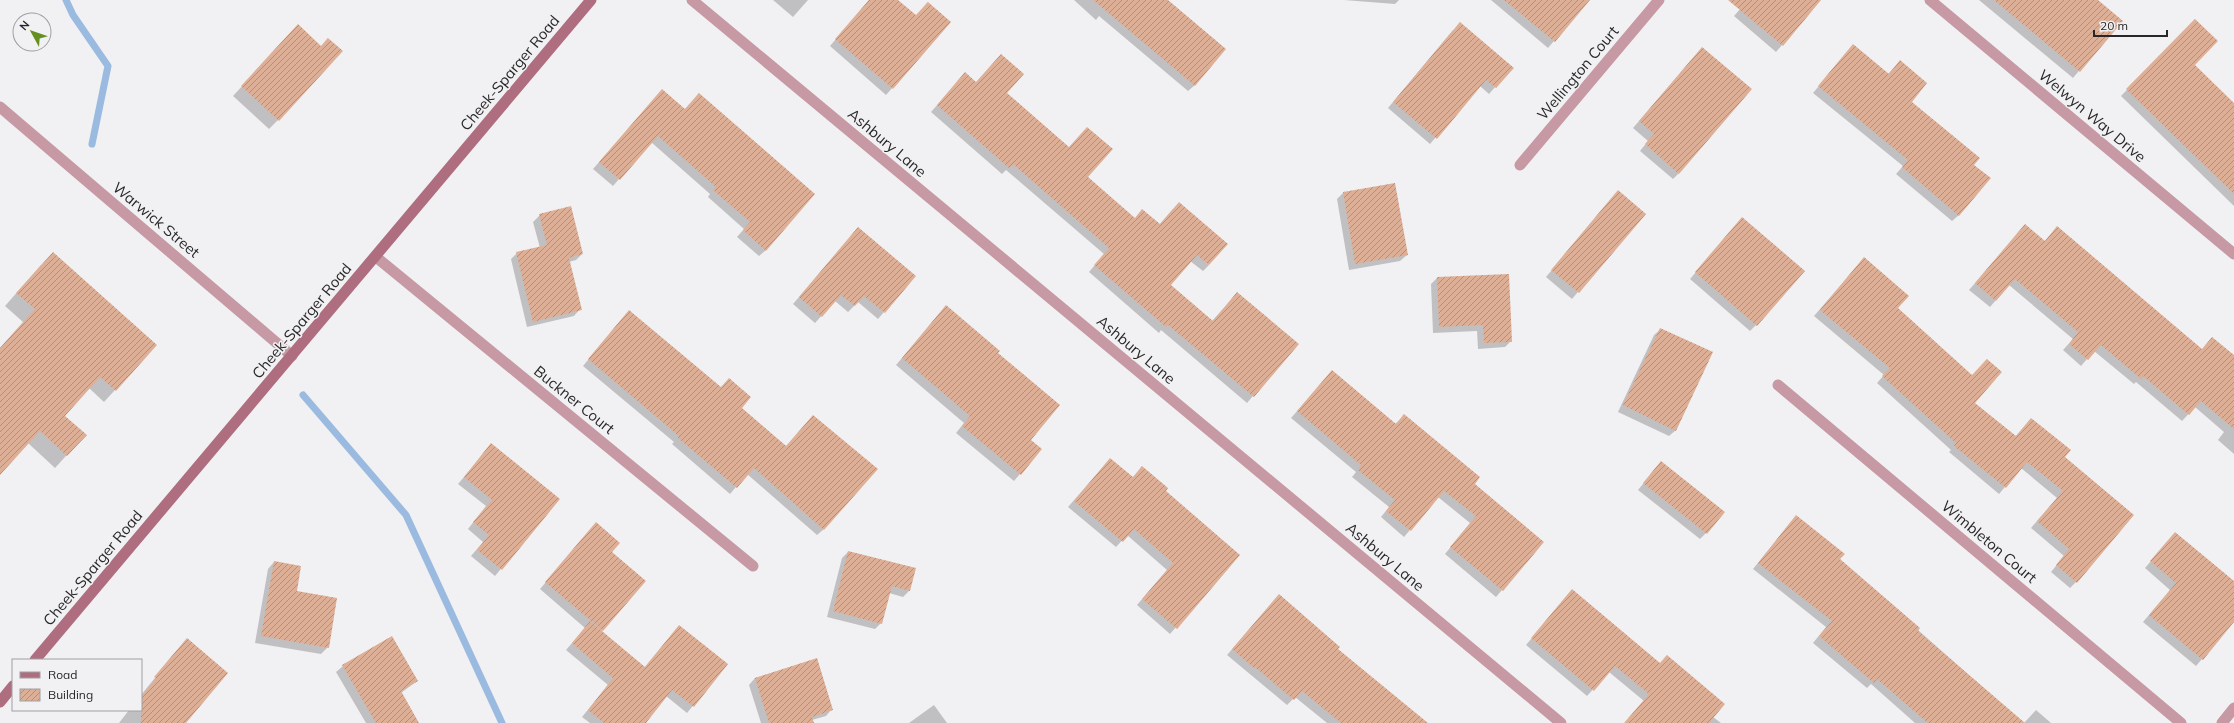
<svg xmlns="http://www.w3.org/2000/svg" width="2234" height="723" viewBox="0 0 2234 723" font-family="Mulish,sans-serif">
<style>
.shadow{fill:#0003}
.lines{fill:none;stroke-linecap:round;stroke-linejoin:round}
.stream{stroke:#9bbae0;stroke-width:7}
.building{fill:url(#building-hatch)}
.minor{stroke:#c699a4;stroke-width:11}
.tertiary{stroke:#c699a4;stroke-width:11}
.secondary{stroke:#ae6e80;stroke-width:11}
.labels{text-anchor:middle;stroke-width:3;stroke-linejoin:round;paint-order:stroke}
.street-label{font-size:15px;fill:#272728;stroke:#f1f1f3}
</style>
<defs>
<pattern id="building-hatch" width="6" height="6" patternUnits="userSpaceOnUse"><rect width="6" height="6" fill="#ddaf97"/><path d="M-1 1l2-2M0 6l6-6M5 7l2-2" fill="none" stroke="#b38e7b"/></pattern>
</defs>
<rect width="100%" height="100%" fill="#f1f1f3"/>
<!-- shadow -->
<g class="shadow">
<path d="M 773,0 L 808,0 L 793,17 Z"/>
<path d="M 869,0 L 897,0 L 916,16 L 950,22 L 886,95 L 830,46 Z"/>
<path d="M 1074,0 L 1166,0 L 1195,85 L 1188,91 L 1099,16 L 1096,20 Z"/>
<path d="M 1344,0 L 1399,0 L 1395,4 Z"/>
<path d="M 1491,0 L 1589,0 L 1548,48 Z"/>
<path d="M 1748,0 L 1817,0 L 1819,2 L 1776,52 L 1734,16 Z"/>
<path d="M 1979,0 L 2096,0 L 2121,21 L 2073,78 Z"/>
<path d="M 2195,20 L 2193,65 L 2234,104 L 2234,206 L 2121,96 Z"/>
<path d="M 1453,30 L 1512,68 L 1489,94 L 1480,86 L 1430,144 L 1388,108 Z"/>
<path d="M 289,35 L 321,47 L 278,120 L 269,129 L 233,96 Z"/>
<path d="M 1853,45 L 1888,74 L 1900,61 L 1911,102 L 1973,165 L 1959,215 L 1952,221 L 1896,174 L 1903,166 L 1813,93 Z"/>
<path d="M 1696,55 L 1679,173 L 1673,179 L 1640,151 L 1648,141 L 1633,128 Z"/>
<path d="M 959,80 L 976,83 L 1006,94 L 1087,177 L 1135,219 L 1159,225 L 1173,209 L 1209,265 L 1203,271 L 1190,261 L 1170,285 L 1212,321 L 1231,300 L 1297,344 L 1247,403 L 1161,330 L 1159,333 L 1089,272 L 1104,254 L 1006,170 L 1002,174 L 931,112 Z"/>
<path d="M 699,94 L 766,250 L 759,256 L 737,237 L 744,229 L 708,197 L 710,194 L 651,142 L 613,186 L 593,169 L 656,97 L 684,110 Z"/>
<path d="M 1394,184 L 1407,255 L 1400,261 L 1349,270 L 1337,199 L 1343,193 Z"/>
<path d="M 1612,198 L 1644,214 L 1572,299 L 1546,277 Z"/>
<path d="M 540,215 L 582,254 L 576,260 L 569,262 L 580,309 L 574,316 L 527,327 L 511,259 L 517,253 L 540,248 L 533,222 Z"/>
<path d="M 1736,225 L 1756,325 L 1750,331 L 1690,279 Z"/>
<path d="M 2025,225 L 2044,242 L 2051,234 L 2202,350 L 2234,357 L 2234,454 L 2218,440 L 2224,432 L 2195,407 L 2182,421 L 2136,382 L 2134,384 L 2094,351 L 2081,366 L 2063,350 L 2073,339 L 2009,285 L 1990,307 L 1969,290 Z"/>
<path d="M 858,228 L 915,276 L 878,319 L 858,302 L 848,312 L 835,301 L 815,323 L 793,304 Z"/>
<path d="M 41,265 L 115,390 L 104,402 L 89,388 L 64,416 L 85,435 L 55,468 L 28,443 L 0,474 L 0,348 L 23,322 L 5,306 Z"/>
<path d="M 1858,265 L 1896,308 L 1974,403 L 2015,437 L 2031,419 L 2064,457 L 2076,582 L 2070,588 L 2051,572 L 2064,556 L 2031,528 L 2057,498 L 2021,468 L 1999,494 L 1949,452 L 1951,450 L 1877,383 L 1884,375 L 1814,316 Z"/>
<path d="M 1437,278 L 1511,341 L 1505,347 L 1478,349 L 1477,331 L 1433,333 L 1431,284 Z"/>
<path d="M 940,313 L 997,353 L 1030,440 L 1041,449 L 1014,481 L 956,433 L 964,423 L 896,365 Z"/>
<path d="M 623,318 L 741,408 L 786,446 L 824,529 L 817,535 L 747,474 L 730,494 L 672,444 L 674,442 L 583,366 Z"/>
<path d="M 1661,329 L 1676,430 L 1669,436 L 1618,412 L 1654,335 Z"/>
<path d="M 1332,371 L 1395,424 L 1404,416 L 1473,484 L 1543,542 L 1496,597 L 1445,554 L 1470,523 L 1438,497 L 1404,537 L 1381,517 L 1389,507 L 1352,477 L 1356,472 L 1291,418 Z"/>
<path d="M 491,445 L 559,499 L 495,576 L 471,556 L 483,542 L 468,529 L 486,506 L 458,484 Z"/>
<path d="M 1110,459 L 1132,478 L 1136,474 L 1164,491 L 1239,555 L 1170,634 L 1137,605 L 1167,570 L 1127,535 L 1116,547 L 1068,507 Z"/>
<path d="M 1661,462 L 1706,533 L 1700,539 L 1638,490 Z"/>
<path d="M 1790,523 L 1839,560 L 2023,723 L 1915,723 L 1871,684 L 1867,688 L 1813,643 L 1826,627 L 1753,569 Z"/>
<path d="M 590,530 L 611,552 L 645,581 L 601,632 L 644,668 L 679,626 L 727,664 L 687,713 L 666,696 L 645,723 L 590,723 L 582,717 L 608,685 L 566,650 L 585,628 L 540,589 Z"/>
<path d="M 2175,533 L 2234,582 L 2234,621 L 2196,666 L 2143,622 L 2170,590 L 2145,568 Z"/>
<path d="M 848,552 L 914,569 L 909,591 L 903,597 L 889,593 L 881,623 L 875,629 L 827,617 L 842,558 Z"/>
<path d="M 274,562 L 328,647 L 321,654 L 255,643 L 268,569 Z"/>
<path d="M 1566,597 L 1713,717 L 1721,723 L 1625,723 L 1644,701 L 1609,672 L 1587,696 L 1526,645 Z"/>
<path d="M 1273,602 L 1337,649 L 1406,723 L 1327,723 L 1295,697 L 1287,705 L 1227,655 Z"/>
<path d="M 181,646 L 184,723 L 119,723 L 129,710 L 141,710 L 141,695 Z"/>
<path d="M 817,659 L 832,709 L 826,716 L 812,720 L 813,723 L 761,723 L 749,685 L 755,678 Z"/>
<path d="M 343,666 L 417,681 L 401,693 L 418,723 L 366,723 L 336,672 Z"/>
<path d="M 934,705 L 947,723 L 909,723 Z"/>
<path d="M 2036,710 L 2051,723 L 2024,723 Z"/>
</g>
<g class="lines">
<!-- stream -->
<g class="stream">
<path d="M 66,0 L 73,15 L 108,66 L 92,144"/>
<path d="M 303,395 L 406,515 L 502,723"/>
</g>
</g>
<!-- building -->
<g class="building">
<path d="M 869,0 L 898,0 L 916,15 L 928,2 L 951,22 L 893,89 L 835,39 Z"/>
<path d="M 1093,0 L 1168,0 L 1226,49 L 1195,86 Z"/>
<path d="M 1504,0 L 1590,0 L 1555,42 Z"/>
<path d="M 1728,0 L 1821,0 L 1783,46 Z"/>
<path d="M 1994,0 L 2098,0 L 2123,21 L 2080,72 Z"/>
<path d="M 2195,19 L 2218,41 L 2195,65 L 2234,103 L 2234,194 L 2126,89 Z"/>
<path d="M 1460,22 L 1514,68 L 1496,88 L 1486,80 L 1437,139 L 1393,102 Z"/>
<path d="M 298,24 L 321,46 L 328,38 L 343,51 L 279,121 L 241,86 Z"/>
<path d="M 1853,44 L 1889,74 L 1900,60 L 1927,83 L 1912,102 L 1980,158 L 1974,165 L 1991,178 L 1959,216 L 1902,167 L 1908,160 L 1818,86 Z"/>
<path d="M 1702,47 L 1752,89 L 1679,174 L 1645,144 L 1654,134 L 1639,121 Z"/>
<path d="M 1001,54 L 1024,74 L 1007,93 L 1069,147 L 1087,127 L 1113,149 L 1088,177 L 1135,218 L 1142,209 L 1160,224 L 1179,202 L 1228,244 L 1209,265 L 1197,255 L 1171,285 L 1213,321 L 1237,292 L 1299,344 L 1254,397 L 1168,325 L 1166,327 L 1094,265 L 1109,248 L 1013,164 L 1009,168 L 937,105 L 965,72 L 976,82 Z"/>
<path d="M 662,89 L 685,109 L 699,93 L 815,194 L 766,251 L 743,230 L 750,222 L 713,190 L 716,187 L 658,136 L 620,180 L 599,162 Z"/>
<path d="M 1395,183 L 1408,255 L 1355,264 L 1343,192 Z"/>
<path d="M 1618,190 L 1646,214 L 1579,293 L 1551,270 Z"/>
<path d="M 571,206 L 583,254 L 569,258 L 582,310 L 533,322 L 516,252 L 547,245 L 539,214 Z"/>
<path d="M 1742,217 L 1805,271 L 1757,326 L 1695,272 Z"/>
<path d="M 2025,224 L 2045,241 L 2057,226 L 2202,349 L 2212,337 L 2234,355 L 2234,429 L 2201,401 L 2189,415 L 2143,376 L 2141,379 L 2101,345 L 2088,360 L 2069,344 L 2078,332 L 2015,279 L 1996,301 L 1975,283 Z"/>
<path d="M 858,227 L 916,276 L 885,313 L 864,296 L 855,306 L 841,295 L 822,317 L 799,297 Z"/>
<path d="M 53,252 L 157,345 L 116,391 L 100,377 L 65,416 L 87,435 L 67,456 L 40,431 L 0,475 L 0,348 L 35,309 L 16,293 Z"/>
<path d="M 1864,257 L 1909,296 L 1898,308 L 1972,375 L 1987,359 L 2002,372 L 1975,403 L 2016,436 L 2031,418 L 2071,450 L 2065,457 L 2134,515 L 2077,583 L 2056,565 L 2069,549 L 2037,521 L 2063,491 L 2027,462 L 2006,488 L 1954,446 L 1956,443 L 1882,376 L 1890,368 L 1820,310 Z"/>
<path d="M 1509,274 L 1512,342 L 1484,343 L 1483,325 L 1439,327 L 1437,277 Z"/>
<path d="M 946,305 L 1000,351 L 998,353 L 1060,405 L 1031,440 L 1042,449 L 1021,475 L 962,426 L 970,416 L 902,358 Z"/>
<path d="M 629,310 L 721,387 L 729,378 L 751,397 L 742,408 L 786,446 L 813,415 L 878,469 L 824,530 L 754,468 L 737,488 L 678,438 L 679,436 L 588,359 Z"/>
<path d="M 1660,328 L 1713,352 L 1676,431 L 1623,405 Z"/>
<path d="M 1332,370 L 1396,424 L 1404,414 L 1480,477 L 1475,484 L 1544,542 L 1503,591 L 1450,547 L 1476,516 L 1444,491 L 1411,531 L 1386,511 L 1395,500 L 1358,470 L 1361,465 L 1297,411 Z"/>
<path d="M 491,443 L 560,499 L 502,570 L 477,550 L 489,535 L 473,522 L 492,500 L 464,477 Z"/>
<path d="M 1110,458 L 1133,477 L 1142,466 L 1168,488 L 1166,491 L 1240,555 L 1177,629 L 1142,599 L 1173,563 L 1134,529 L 1123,542 L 1074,501 Z"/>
<path d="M 1661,461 L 1725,512 L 1707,534 L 1643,483 Z"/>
<path d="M 1796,515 L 1845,554 L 1840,559 L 1920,628 L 1918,631 L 2025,723 L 1928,723 L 1877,679 L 1874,683 L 1819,636 L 1832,621 L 1758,563 Z"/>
<path d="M 596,522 L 620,543 L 612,552 L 646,581 L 603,631 L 545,582 Z"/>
<path d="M 2175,532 L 2234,581 L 2234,622 L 2203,660 L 2149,615 L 2176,583 L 2150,561 Z"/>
<path d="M 848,551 L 916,568 L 910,591 L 892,586 L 882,624 L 833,611 Z"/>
<path d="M 274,561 L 301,566 L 297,591 L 337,598 L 329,648 L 261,636 Z"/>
<path d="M 1572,589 L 1660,663 L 1667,655 L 1725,704 L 1709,723 L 1624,723 L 1649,694 L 1615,666 L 1594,691 L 1531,638 Z"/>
<path d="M 1279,594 L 1340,647 L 1338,649 L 1428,723 L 1341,723 L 1302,691 L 1294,700 L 1255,667 L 1254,668 L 1232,649 Z"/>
<path d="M 590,621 L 645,667 L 679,625 L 728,664 L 694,707 L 672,690 L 646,723 L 604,723 L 588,710 L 613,678 L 572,643 Z"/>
<path d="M 392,636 L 418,681 L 401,691 L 419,723 L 376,723 L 342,665 Z"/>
<path d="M 187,638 L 228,673 L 186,723 L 141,723 L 141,697 L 156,678 L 154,677 Z"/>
<path d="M 817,658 L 833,710 L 812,717 L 814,723 L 769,723 L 755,678 Z"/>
</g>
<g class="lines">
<!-- minor -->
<g class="minor">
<path d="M 1930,0 L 2234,254"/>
<path d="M 0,107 L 292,356"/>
<path d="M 1520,165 L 1659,0"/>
<path d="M 376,257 L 753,566"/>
<path d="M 1778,385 L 2181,723"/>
<path d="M 2222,723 L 2234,708"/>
</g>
<!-- tertiary -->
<path class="tertiary" d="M 692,0 L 1561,723"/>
<!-- secondary -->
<g class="secondary">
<path d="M 35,660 L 591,0"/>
<path d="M 0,702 L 13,686"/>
</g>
</g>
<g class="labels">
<!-- street labels -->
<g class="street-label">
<text transform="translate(510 73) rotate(-50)" y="5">Cheek-Sparger Road</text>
<text transform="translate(1578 73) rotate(-50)" y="5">Wellington Court</text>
<text transform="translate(2092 116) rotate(40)" y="5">Welwyn Way Drive</text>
<text transform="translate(887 143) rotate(40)" y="5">Ashbury Lane</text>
<text transform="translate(156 220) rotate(40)" y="5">Warwick Street</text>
<text transform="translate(302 321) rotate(-50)" y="5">Cheek-Sparger Road</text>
<text transform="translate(1136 350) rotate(40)" y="5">Ashbury Lane</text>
<text transform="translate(574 400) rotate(39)" y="5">Buckner Court</text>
<text transform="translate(1989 542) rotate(40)" y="5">Wimbleton Court</text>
<text transform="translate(1385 557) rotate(40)" y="5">Ashbury Lane</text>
<text transform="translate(93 568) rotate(-50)" y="5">Cheek-Sparger Road</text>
</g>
</g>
<!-- legend -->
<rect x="12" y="659" width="130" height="52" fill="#f1f1f3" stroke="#a0a0a2"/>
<rect x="20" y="672" width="20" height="6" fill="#ae6e80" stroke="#a0a0a2"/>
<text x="48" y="679" font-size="12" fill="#272728">Road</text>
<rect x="20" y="689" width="20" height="12" fill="url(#building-hatch)" stroke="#a0a0a2"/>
<text x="48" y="699" font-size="12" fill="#272728">Building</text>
<!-- north arrow -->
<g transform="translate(32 32) rotate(310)"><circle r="19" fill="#f1f1f3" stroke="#a0a0a2"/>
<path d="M0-3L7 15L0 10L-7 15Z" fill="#658f1f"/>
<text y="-6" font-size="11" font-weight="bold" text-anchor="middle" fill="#272728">N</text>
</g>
<!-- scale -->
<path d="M2094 30v6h73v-6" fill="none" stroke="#272728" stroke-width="2"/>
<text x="2100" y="30" font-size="12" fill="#272728" stroke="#f1f1f3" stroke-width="3" paint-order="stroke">20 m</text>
</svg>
